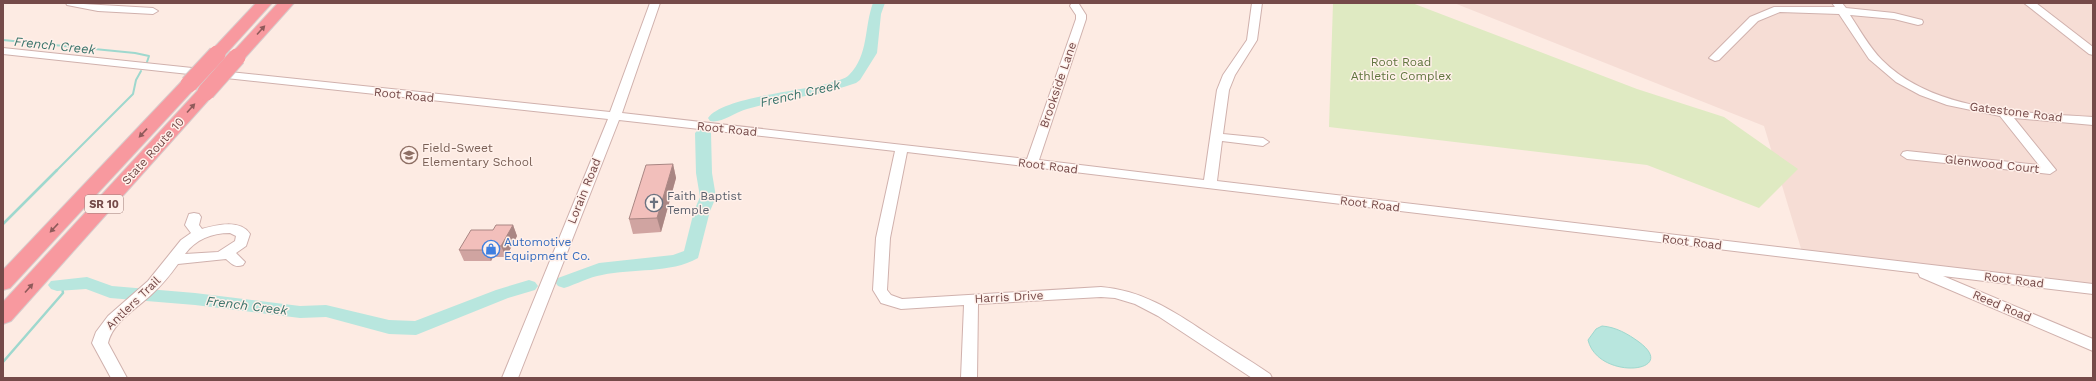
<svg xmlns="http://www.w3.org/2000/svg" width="2096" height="381" viewBox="0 0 2096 381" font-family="'Work Sans',sans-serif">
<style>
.residential{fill:#f6ddd5}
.green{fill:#dfeac2}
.water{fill:#b8e6de;stroke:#9ed8ce}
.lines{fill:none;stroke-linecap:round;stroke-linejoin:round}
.stream-far1{stroke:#9ed8ce;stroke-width:2}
.stream{stroke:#9ed8ce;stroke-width:2.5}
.river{fill:#b8e6de;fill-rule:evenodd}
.minor-casing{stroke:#d0b1ad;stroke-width:2}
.highway-casing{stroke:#d8cccc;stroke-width:2}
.minor{fill:#fff;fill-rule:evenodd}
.highway{fill:#f8999f;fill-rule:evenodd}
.highway-bridge-casing{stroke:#d8cccc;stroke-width:19;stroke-linecap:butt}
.highway-bridge{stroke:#f8999f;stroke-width:17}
.wall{fill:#d0a4a1}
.shaded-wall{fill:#a98683}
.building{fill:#f2bfbb;stroke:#a98683}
.oneway{fill:#8f5a5a}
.labels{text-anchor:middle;stroke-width:3;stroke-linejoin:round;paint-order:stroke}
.shield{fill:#fff0ea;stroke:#9e7c79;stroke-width:1}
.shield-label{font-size:11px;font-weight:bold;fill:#754a49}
.park-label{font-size:12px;fill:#60753e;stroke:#fff0ea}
.street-label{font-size:12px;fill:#754a49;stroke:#fff0ea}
.education-label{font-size:12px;fill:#785e54;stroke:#fff0ea;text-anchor:start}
.worship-label{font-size:12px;fill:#5b616d;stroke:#fff0ea;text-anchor:start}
.shop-label{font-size:12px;fill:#366cbe;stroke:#fff0ea;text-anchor:start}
.water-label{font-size:13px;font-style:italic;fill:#3a746b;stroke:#fff0ea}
</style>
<rect width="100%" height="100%" fill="#fdebe3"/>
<!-- residential -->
<path class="residential" d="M 1454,3 L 2093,3 L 2093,289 L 1803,255 L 1764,126 Z"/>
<!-- green -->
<path class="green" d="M 1333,3 L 1412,3 L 1637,89 L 1724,117 L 1798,169 L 1759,208 L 1647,165 L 1329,127 Z"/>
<!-- water -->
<path class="water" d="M 1602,326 C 1616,327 1628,334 1639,342 C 1681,373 1598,381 1588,340 L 1596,329 Z"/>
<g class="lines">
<!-- stream-far1 -->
<g class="stream-far1">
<path d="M 3,40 L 135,53 L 149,56 L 147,62"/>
<path d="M 56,171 L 133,94 L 136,80 L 141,71"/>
</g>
<!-- stream -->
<g class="stream">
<path d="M 3,224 L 57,170"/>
<path d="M 3,362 L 63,293 L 62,287 L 57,285"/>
</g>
<!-- river -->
<g class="river">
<path d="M 873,3 L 885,3 L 881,14 L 877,53 L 860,80 L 856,83 C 821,96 783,98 747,109 C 736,112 720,124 710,121 L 708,118 C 722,97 803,91 830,83 C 836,81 845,79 849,75 C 869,55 864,27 873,3 Z"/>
<path d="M 703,128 L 708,130 L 711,133 L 712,173 L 716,197 L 710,211 L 698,258 C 670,274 633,268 602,275 C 589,277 577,284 564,288 L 558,286 L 555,282 L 558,278 L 599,263 L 673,255 L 684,251 L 694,211 L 700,197 L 696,173 L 695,133 L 698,130 Z"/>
<path d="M 87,277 L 112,286 L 195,293 L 300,306 L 326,305 L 389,320 L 415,321 L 496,290 L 529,280 L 535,282 L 538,286 L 535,290 L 508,298 L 416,335 L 389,334 L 326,317 L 300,318 L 195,305 L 110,298 L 86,289 L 57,291 L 51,289 L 48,285 L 51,281 Z"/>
</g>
<defs>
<g id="minor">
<path d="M 66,3 L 153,8 L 158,11 L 153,14 L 98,11 L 67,5 Z"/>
<path d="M 650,3 L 660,3 L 622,113 L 1027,159 L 1076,19 L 1076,15 L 1070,6 L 1071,4 L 1079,4 L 1086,15 L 1086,19 L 1039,160 L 1204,180 L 1217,90 L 1223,75 L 1247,40 L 1252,3 L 1262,3 L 1257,40 L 1235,75 L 1229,90 L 1223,134 L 1263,138 L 1269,142 L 1263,146 L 1222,141 L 1217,181 L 2093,284 L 2093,294 L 1943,276 L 2093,339 L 2093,351 L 1920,277 L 1918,273 L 907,152 L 890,238 L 887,290 L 891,295 L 902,299 L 1101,287 C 1141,290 1172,310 1205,332 C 1226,346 1248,359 1270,374 L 1272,378 L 1252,378 L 1158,316 L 1135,304 L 1115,298 L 1101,297 L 978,304 L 977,378 L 961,378 L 964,305 L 901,309 L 881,303 L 873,290 L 876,238 L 895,151 L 619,120 L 518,378 L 502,378 L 608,119 L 3,54 L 3,48 L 610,112 Z"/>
<path d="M 1832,3 L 1842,3 L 1846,8 L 1894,13 L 1922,20 L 1923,22 L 1922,24 L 1918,25 L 1894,19 L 1850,15 C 1860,30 1869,47 1882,60 C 1935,113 2024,112 2093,117 L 2093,125 L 2014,118 L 2056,170 L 2050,174 L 1907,159 L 1901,155 L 1903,152 L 1907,151 L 2039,165 L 2000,116 L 1947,105 L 1920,95 L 1896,82 L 1869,59 L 1839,14 L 1780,12 L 1758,21 L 1719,60 L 1715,61 L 1709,58 L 1750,17 L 1774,7 L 1835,7 Z"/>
<path d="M 2024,3 L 2036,3 L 2093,47 L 2093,55 L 2089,54 Z"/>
<path d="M 194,213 L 199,214 L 201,217 L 199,225 L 202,229 C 216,225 240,219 250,234 L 246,246 L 236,253 L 245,262 L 243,265 C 235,268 232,264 226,259 L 178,264 C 170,275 163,284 153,293 C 138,308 113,321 108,343 L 127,378 L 111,378 L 92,343 L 96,332 L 108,316 L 148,281 L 181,240 L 191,233 L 185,225 L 189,214 ZM 230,233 L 236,236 L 235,241 L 218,252 L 185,254 C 196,239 212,233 230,233 Z"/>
</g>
<g id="highway">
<path d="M 256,3 L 272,3 L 223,57 L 211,57 L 209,54 L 211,51 Z"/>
<path d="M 278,3 L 294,3 L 243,60 L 231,60 L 229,57 L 231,54 Z"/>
<path d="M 189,79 L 195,80 L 197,84 L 195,88 L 10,288 L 3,290 L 3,270 L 183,80 Z"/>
<path d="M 206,87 L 212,88 L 214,92 L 212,96 L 11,321 L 3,324 L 3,302 L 200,88 Z"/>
</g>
</defs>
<!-- minor casing -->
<use href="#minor" class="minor-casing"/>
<!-- highway casing -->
<use href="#highway" class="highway-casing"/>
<!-- minor -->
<use href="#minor" class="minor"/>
<!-- highway -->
<use href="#highway" class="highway"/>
<defs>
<g id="highway-bridge">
<path d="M 189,84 L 217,54"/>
<path d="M 206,92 L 237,57"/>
</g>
</defs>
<!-- highway-bridge casing -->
<use href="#highway-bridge" class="highway-bridge-casing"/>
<!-- highway-bridge -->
<use href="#highway-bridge" class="highway-bridge"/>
</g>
<!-- wall -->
<g class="wall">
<path d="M 673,164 L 676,178 L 661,232 L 633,234 L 629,219 Z"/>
<path d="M 513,225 L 517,236 L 506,257 L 493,257 L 491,261 L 464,261 L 459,250 Z"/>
</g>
<!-- shaded-wall -->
<g class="shaded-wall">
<path d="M 673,164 L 676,178 L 661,232 L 657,218 Z"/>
<path d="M 513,225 L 517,236 L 506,257 L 501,246 Z"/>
<path d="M 488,246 L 493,257 L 491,261 L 486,250 Z"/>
</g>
<!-- building -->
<g class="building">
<path d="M 673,164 L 657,218 L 629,219 L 646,165 Z"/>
<path d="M 496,225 L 513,225 L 501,246 L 488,246 L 486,250 L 459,250 L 471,230 L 493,230 Z"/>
</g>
<!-- one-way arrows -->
<defs><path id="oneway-solid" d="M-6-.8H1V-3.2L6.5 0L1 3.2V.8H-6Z"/></defs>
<g class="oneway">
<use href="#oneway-solid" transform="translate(261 30) rotate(-48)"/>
<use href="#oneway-solid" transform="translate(191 108) rotate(-48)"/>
<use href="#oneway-solid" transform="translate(143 133) rotate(133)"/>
<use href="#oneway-solid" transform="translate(54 228) rotate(133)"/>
<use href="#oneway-solid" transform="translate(29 288) rotate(-48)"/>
</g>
<!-- icons -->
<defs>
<symbol id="school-ring" viewBox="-11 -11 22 22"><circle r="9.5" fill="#fff0ea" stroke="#8d6e63" stroke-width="1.5"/><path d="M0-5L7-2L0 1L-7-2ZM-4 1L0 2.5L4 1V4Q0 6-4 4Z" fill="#8d6e63"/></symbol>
<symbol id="church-ring" viewBox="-11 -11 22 22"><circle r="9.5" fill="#fff0ea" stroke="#6b7280" stroke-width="1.5"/><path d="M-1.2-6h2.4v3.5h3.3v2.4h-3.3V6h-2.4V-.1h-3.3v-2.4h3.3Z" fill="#6b7280"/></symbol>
<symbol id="shop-ring" viewBox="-11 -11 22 22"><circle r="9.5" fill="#fff0ea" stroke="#3f7fe0" stroke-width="1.5"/><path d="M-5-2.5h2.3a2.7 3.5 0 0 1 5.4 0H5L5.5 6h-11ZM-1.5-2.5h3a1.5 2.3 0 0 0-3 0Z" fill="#3f7fe0"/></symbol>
</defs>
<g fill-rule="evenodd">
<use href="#school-ring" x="399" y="145" width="20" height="20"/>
<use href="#church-ring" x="644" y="193" width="20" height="20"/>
<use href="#shop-ring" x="481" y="239" width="20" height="20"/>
</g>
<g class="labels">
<!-- shield labels -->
<rect class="shield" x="85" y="195" width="38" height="18" rx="3"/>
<g class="shield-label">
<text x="104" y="208">SR 10</text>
</g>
<!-- park labels -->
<g class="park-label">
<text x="1401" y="66">Root Road<tspan x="1401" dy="14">Athletic Complex</tspan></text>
</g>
<!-- street labels -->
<g class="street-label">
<text transform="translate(1058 85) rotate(-71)" y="4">Brookside Lane</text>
<text transform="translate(404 95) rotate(6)" y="4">Root Road</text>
<text transform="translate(2016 112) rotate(7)" y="4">Gatestone Road</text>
<text transform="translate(727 129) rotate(6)" y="4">Root Road</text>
<text transform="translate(153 151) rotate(-48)" y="4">State Route 10</text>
<text transform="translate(1992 164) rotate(6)" y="4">Glenwood Court</text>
<text transform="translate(1048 166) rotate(7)" y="4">Root Road</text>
<text transform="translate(584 191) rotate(-68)" y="4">Lorain Road</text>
<text transform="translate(1370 204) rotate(7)" y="4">Root Road</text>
<text transform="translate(1692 242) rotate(7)" y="4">Root Road</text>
<text transform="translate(2014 280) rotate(7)" y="4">Root Road</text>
<text transform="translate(1009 297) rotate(-3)" y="4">Harris Drive</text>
<text transform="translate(133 303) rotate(-44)" y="4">Antlers Trail</text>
<text transform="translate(2002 306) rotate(23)" y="4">Reed Road</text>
</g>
<!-- education labels -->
<g class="education-label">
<text x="422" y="152">Field-Sweet<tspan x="422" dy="14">Elementary School</tspan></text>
</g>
<!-- worship labels -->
<g class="worship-label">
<text x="667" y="200">Faith Baptist<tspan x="667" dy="14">Temple</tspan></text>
</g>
<!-- shop labels -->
<g class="shop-label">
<text x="504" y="246">Automotive<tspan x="504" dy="14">Equipment Co.</tspan></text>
</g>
<!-- water labels -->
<g class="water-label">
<text transform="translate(55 45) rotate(6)" y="5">French Creek</text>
<text transform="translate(800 93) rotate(-13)" y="5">French Creek</text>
<text transform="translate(247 305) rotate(7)" y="5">French Creek</text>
</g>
</g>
<!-- border -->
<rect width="2096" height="381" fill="none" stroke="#754a49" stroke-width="8"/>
</svg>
